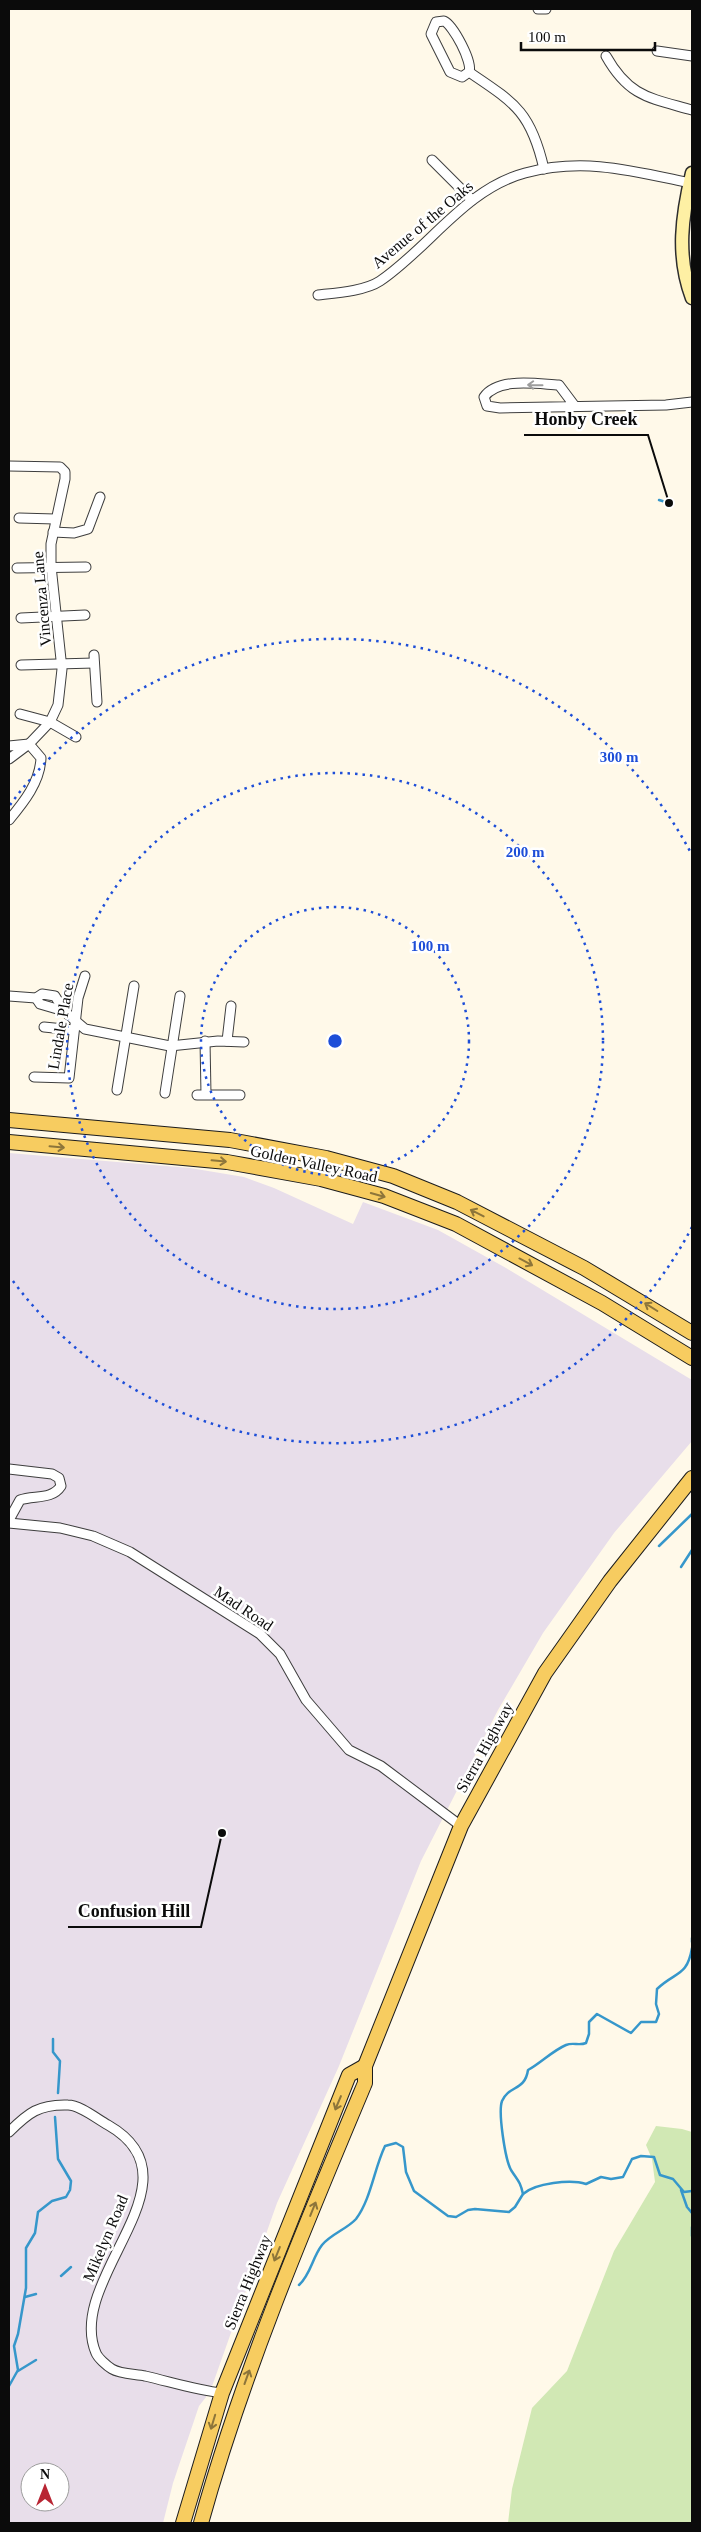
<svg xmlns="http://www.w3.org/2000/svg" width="701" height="2532" viewBox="0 0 701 2532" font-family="Georgia,serif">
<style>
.industrial{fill:#e8deea;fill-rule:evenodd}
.green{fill:#d1e8b4}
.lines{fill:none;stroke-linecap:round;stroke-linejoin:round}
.stream{stroke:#3697cb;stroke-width:2.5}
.street-casing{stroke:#3e3e3e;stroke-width:11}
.secondary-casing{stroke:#2d2d2d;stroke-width:15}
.primary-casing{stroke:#1c1c1c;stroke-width:16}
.street{stroke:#fff;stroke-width:9}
.secondary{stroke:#fef0a4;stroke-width:12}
.primary{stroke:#f7cc60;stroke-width:14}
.oneway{stroke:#9d9d9d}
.oneway2{stroke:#8d753a}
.ring{fill:none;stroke:#1d4ed8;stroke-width:2.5;stroke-dasharray:2.5 5}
.labels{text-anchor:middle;stroke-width:5;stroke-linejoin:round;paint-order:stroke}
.street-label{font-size:16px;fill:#0b0b0b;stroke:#fff}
.centre{fill:#1d4ed8;stroke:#fff;stroke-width:2.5}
.ring-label{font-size:15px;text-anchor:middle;font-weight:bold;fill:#1d4ed8;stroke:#fff;stroke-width:5;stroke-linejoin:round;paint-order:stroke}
.leader{fill:none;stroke:#0b0b0b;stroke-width:2}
.callout-dot{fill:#0b0b0b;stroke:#fff;stroke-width:2}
.callout-label{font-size:18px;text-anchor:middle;font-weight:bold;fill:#0b0b0b;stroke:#fff;stroke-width:5;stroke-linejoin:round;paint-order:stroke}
</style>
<rect width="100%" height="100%" fill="#fff9e9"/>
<!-- industrial -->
<path class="industrial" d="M 9,1153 L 190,1168 L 244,1177 L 274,1188 L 353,1224 L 363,1202 L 438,1230 L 506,1268 L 692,1380 L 692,1441 L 614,1533 L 543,1633 L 498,1710 L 421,1861 L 339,2066 L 277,2203 L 210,2392 L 199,2406 L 173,2483 L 163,2523 L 9,2523 ZM 30,2472 L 60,2472 L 60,2502 L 30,2502 Z"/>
<!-- green -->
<path class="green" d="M 656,2126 L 682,2129 L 692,2132 L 692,2523 L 508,2523 L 512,2489 L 532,2408 L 567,2371 L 614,2251 L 655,2182 L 652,2159 L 646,2145 Z"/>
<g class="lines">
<!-- stream -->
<g class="stream">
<path d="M 659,500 L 669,503"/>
<path d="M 659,1546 L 692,1514"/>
<path d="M 681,1567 L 692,1550"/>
<path d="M 692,1938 L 692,1942"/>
<path d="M 53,2039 L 53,2052 L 60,2061 L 58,2093"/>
<path d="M 681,2190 L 687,2207 L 692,2213"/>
<path d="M 523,2194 C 535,2183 571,2179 586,2184 L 601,2177 L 611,2179 L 623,2177 L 632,2159 L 641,2156 L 654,2157 L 660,2175 L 673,2179 L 684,2192 L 692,2191"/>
<path d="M 692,2227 L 692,2236"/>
<path d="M 61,2276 L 71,2267"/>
<path d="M 299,2285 C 311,2274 312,2258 322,2245 C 331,2234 347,2229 356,2219 C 371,2199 374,2169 385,2146 L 396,2143 L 403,2147 L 406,2172 L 414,2191 L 448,2216 L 456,2217 L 468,2210 L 475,2209 L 509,2212 L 515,2207 L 523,2194 C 520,2181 518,2181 511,2170 C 505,2159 498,2112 502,2101 C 509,2085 525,2091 528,2070 C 541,2063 552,2051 566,2045 C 573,2042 579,2046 586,2043 L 589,2034 L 589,2022 L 597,2014 L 631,2033 L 641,2022 L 656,2022 L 659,2014 L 656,2004 L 657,1989 C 676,1971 687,1977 692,1948"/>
<path d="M 25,2297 L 36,2294"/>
<path d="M 18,2371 L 36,2360"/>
<path d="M 9,2386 L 18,2370 L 14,2346 L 18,2334 L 26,2288 L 26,2248 L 35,2233 L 38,2212 L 52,2201 L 66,2197 L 70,2190 L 71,2181 L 58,2159 L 55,2117"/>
</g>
<defs>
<g id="street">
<path d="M 538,9 L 546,9"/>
<path d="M 444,21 C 453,25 473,62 469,72 L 462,77 L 450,72 L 431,34 L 436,22 Z"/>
<path d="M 657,51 L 692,56"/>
<path d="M 606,56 C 629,97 650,98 692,110"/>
<path d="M 469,72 C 515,103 531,112 544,169"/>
<path d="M 432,160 L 472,200"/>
<path d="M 318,295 C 336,293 365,291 380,281 C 429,248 465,189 525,173 C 584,157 633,171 690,183"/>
<path d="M 574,405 L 559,385 C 537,384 498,377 484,397 L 487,406 L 500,408 L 666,405 L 692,402"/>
<path d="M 9,466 L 60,467 L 65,472 L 65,479 L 51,544 L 51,566 L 62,669 L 58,705 L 50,722 L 29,744 L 9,759"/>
<path d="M 19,518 L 55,519"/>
<path d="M 53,532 L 74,533 L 88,529 L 100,497"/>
<path d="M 17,568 L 86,567"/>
<path d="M 21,618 L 85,615"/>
<path d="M 94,655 L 97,702"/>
<path d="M 21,665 L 94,663"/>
<path d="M 20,714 L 50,722 L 76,737"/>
<path d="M 9,746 L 29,744"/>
<path d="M 9,820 C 24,802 40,782 41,758 L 29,744"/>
<path d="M 9,996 L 36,998 L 42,994 L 55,996 L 64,1011 L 85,1029 L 170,1046 L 218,1041 L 244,1042"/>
<path d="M 36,998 L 40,1004 L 64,1011"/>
<path d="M 44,1027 L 74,1030"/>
<path d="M 205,1041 L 206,1094"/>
<path d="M 227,1041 L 231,1006"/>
<path d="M 34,1077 L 69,1078 L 78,998 L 85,976"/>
<path d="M 117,1090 L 134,986"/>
<path d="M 165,1093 L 180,996"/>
<path d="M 197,1095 L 240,1095"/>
<path d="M 9,1469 L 52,1474 L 59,1478 L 61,1486 C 52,1500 34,1495 20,1500 L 9,1520"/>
<path d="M 9,1523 L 60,1528 L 93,1536 L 130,1552 L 260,1634 L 280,1654 L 306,1700 L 349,1750 L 381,1766 L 461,1826"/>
<path d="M 9,2132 C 28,2113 39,2104 68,2105 C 80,2105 97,2119 108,2125 C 206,2181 64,2278 96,2353 C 98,2358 107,2366 112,2369 C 120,2374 135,2374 145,2376 C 171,2382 196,2390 222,2393"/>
</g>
<path id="secondary" d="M 692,173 C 682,215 676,256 692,298"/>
<g id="primary">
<path d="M 9,1120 L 230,1140 L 326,1158 L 393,1176 L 457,1202 L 584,1268 L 692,1333"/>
<path d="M 9,1142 L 227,1162 L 321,1179 L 384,1196 L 456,1224 L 602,1303 L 692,1358"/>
<path d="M 183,2523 L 222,2393 L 349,2075 L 365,2066"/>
<path d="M 201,2523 C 243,2372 304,2228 365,2083 L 365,2066 L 461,1826 L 545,1673 L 610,1581 L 692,1478"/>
</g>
</defs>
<!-- street casing -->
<use href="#street" class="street-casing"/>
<!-- secondary casing -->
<use href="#secondary" class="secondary-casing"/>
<!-- primary casing -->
<use href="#primary" class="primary-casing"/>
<!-- street -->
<use href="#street" class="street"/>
<!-- secondary -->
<use href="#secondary" class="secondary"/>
<!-- primary -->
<use href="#primary" class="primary"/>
</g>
<!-- one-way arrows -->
<defs><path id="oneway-shaft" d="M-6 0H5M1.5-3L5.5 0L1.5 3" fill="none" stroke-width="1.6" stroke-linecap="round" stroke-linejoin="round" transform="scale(1.25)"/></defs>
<use class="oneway" href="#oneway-shaft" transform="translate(535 385) rotate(-179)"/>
<g class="oneway2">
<use href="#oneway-shaft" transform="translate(57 1147) rotate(5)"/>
<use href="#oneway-shaft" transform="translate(219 1161) rotate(5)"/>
<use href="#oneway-shaft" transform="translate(378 1195) rotate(16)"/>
<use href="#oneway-shaft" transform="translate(477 1213) rotate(-153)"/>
<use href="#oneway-shaft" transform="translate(526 1262) rotate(28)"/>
<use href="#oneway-shaft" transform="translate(651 1307) rotate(-148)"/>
<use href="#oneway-shaft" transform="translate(338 2103) rotate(113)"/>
<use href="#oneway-shaft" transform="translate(313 2209) rotate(-68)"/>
<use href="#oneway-shaft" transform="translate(277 2254) rotate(112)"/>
<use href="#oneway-shaft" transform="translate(247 2377) rotate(-70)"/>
<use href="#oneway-shaft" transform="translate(213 2422) rotate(107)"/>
</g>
<!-- distance rings -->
<g class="ring">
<circle cx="335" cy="1041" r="134"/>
<circle cx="335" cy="1041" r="268"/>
<path d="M692 1227A402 402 0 0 1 10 1277M10 805A402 402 0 0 1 692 855"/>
</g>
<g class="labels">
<!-- street labels -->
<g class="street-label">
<text transform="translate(422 224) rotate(-40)" y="6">Avenue of the Oaks</text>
<text transform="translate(41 599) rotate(-95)" y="6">Vincenza Lane</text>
<text transform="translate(60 1026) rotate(-80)" y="6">Lindale Place</text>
<text transform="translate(314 1163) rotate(12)" y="6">Golden Valley Road</text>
<text transform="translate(244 1608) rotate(34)" y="6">Mad Road</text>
<text transform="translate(484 1747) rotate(-61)" y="6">Sierra Highway</text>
<text transform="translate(105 2238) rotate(-67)" y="6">Mikelyn Road</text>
<text transform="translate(247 2282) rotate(-68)" y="6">Sierra Highway</text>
</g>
</g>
<circle cx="335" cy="1041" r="8" class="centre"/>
<g class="ring-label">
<text x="619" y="762">300 m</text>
<text x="525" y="857">200 m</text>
<text x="430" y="951">100 m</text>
</g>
<!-- callouts -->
<path class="leader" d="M669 503L648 435H524M222 1833L201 1927H68"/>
<g class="callout-dot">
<circle cx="669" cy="503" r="5"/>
<circle cx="222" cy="1833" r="5"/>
</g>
<g class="callout-label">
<text x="586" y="425">Honby Creek</text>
<text x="134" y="1917">Confusion Hill</text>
</g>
<!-- border -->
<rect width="701" height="2532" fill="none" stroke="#0b0b0b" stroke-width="20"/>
<!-- north arrow -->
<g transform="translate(45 2487)"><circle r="24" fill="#ffffff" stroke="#9d9d9d"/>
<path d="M0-4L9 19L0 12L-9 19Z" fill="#b82533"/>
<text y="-8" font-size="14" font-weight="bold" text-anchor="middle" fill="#0b0b0b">N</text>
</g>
<!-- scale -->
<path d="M521 42v8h134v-8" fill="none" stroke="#0b0b0b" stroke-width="2.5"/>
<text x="528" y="42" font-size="15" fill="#0b0b0b" stroke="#ffffff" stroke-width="4" paint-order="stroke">100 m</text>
</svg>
